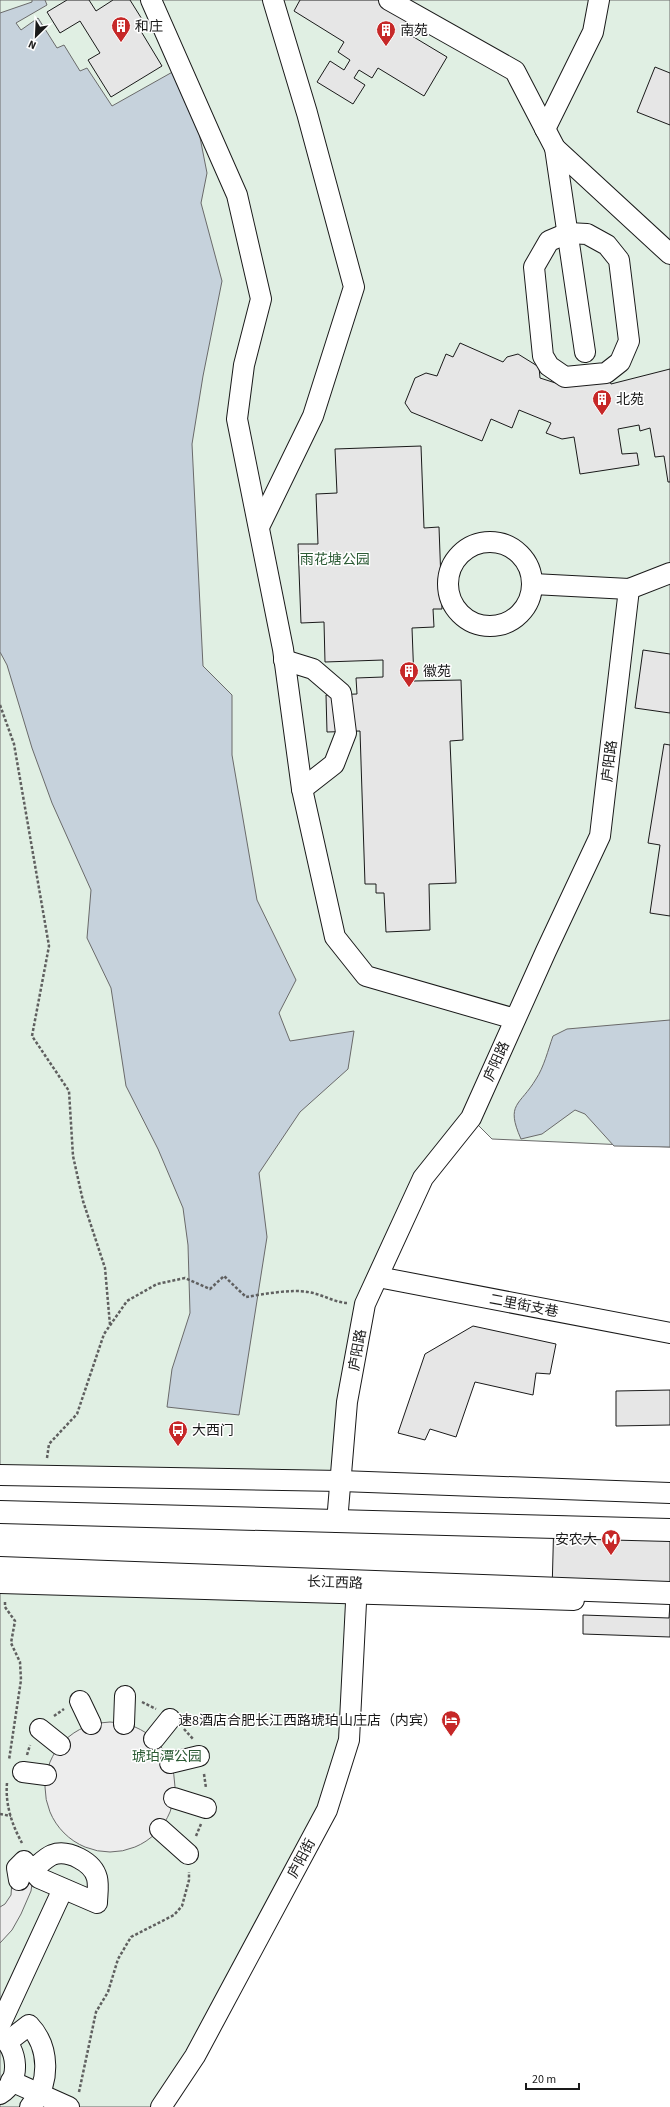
<svg xmlns="http://www.w3.org/2000/svg" width="670" height="2107" viewBox="0 0 670 2107" font-family="'Source Sans 3','Noto Sans SC',sans-serif">
<style>
.green{fill:#e0efe3;stroke:#6a6a6a}
.parking{fill:#ededed;stroke:#6a6a6a}
.water{fill:#c6d2dc;stroke:#6a6a6a}
.building{fill:#e6e6e6;stroke:#1a1a1a}
.lines{fill:none;stroke-linecap:round;stroke-linejoin:round}
.minor-casing{stroke:#1a1a1a;stroke-width:22}
.highway-casing{stroke:#1a1a1a;stroke-width:24}
.path{stroke:#5f5f5f;stroke-width:2.5;stroke-dasharray:3 2;stroke-linecap:butt}
.minor{stroke:#fff;stroke-width:20}
.highway{stroke:#fff;stroke-width:22}
.labels{text-anchor:middle;stroke-width:3;stroke-linejoin:round;paint-order:stroke}
.poi-label{font-size:14px;fill:#1a1a1a;stroke:#fff;text-anchor:start}
.park-label{font-size:14px;fill:#2b5a34;stroke:#fff}
.street-label{font-size:14px;fill:#1a1a1a;stroke:#fff}
</style>
<rect width="100%" height="100%" fill="#fff"/>
<!-- green -->
<g class="green">
<path d="M 0,0 L 670,0 L 670,1147 L 492,1139 L 471,1118 L 423,1178 L 365,1304 L 341,1481 L 0,1475 Z"/>
<path d="M 0,1583 L 356,1594 L 349,1740 L 327,1810 L 161,2107 L 0,2107 Z"/>
</g>
<!-- parking -->
<g class="parking">
<circle cx="110" cy="1787" r="65"/>
<path d="M 25,1878 L 32,1884 L 31,1891 L 21,1914 L 12,1930 L 0,1943 L 0,1907 L 5,1904 L 11,1895 L 12,1881 Z"/>
</g>
<!-- water -->
<g class="water">
<path d="M 32,0 L 45,0 L 47,5 L 16,23 L 21,30 L 38,18 L 57,48 L 64,45 L 80,71 L 87,68 L 112,106 L 176,70 L 194,107 L 207,173 L 201,203 L 222,281 L 203,376 L 192,444 L 203,666 L 232,695 L 232,755 L 257,900 L 296,980 L 279,1013 L 290,1041 L 354,1031 L 348,1069 L 300,1112 L 259,1173 L 267,1237 L 239,1415 L 167,1407 L 172,1369 L 190,1313 L 188,1245 L 183,1208 L 158,1149 L 126,1086 L 111,988 L 87,938 L 91,890 L 52,803 L 32,748 L 7,665 L 0,652 L 0,13 L 32,2 Z"/>
<path d="M 670,1020 L 670,1147 L 614,1146 L 585,1114 L 575,1110 L 542,1134 L 521,1139 C 505,1103 520,1106 536,1079 C 544,1067 548,1050 553,1036 L 567,1029 Z"/>
</g>
<!-- building -->
<g class="building">
<path d="M 67,0 L 89,0 L 96,11 L 113,0 L 130,0 L 145,24 L 139,28 L 162,66 L 111,97 L 88,60 L 100,53 L 80,21 L 60,33 L 47,12 Z"/>
<path d="M 300,0 L 389,0 L 412,14 L 402,30 L 447,57 L 424,96 L 378,68 L 372,78 L 359,70 L 354,78 L 365,85 L 353,104 L 317,82 L 330,61 L 344,70 L 350,60 L 338,52 L 344,42 L 294,11 Z"/>
<path d="M 655,67 L 670,73 L 670,125 L 637,112 Z"/>
<path d="M 460,343 L 503,362 L 507,357 L 518,354 L 539,367 L 540,378 L 565,386 L 606,373 L 611,384 L 670,369 L 670,482 L 668,482 L 664,456 L 655,457 L 650,428 L 640,431 L 639,425 L 618,429 L 622,454 L 637,453 L 639,465 L 580,474 L 574,437 L 562,439 L 546,433 L 551,423 L 519,410 L 512,428 L 491,419 L 482,441 L 411,412 L 405,403 L 415,378 L 426,373 L 437,376 L 446,354 L 453,357 Z"/>
<path d="M 421,446 L 424,528 L 439,527 L 442,609 L 433,609 L 434,627 L 412,628 L 414,681 L 461,680 L 463,740 L 450,741 L 456,883 L 429,884 L 430,930 L 386,932 L 384,893 L 376,893 L 376,884 L 365,884 L 360,731 L 327,732 L 326,695 L 357,694 L 356,678 L 383,677 L 383,660 L 325,662 L 324,622 L 301,623 L 298,544 L 318,544 L 316,494 L 337,493 L 335,449 Z"/>
<path d="M 643,650 L 670,654 L 670,713 L 635,708 Z"/>
<path d="M 664,744 L 670,745 L 670,916 L 650,913 L 660,845 L 648,843 Z"/>
<path d="M 473,1326 L 556,1344 L 550,1374 L 536,1373 L 533,1395 L 475,1382 L 456,1437 L 430,1429 L 425,1440 L 398,1433 L 425,1354 Z"/>
<path d="M 670,1390 L 670,1425 L 616,1426 L 616,1391 Z"/>
<path d="M 554,1516 L 670,1520 L 670,1597 L 552,1592 Z"/>
<path d="M 670,1604 L 670,1637 L 583,1634 L 583,1615 L 669,1618 Z"/>
</g>
<g class="lines">
<defs>
<g id="minor">
<path d="M 151,0 L 237,195 L 261,299 L 244,365 L 237,419 L 283,649 L 302,789 L 335,937 L 366,976 L 515,1019"/>
<path d="M 389,0 L 515,71 L 555,148 L 670,254"/>
<path d="M 545,129 L 593,32 L 599,0"/>
<path d="M 555,148 L 585,352"/>
<path d="M 568,233 L 587,234 L 607,245 L 619,260 L 629,341 L 620,362 L 606,373 L 565,377 L 549,366 L 543,356 L 534,267 L 549,241 Z"/>
<path d="M 259,527 L 313,416 L 354,287 L 307,113 L 273,0"/>
<circle cx="490" cy="584" r="42"/>
<path d="M 533,584 L 629,589 L 670,573"/>
<path d="M 284,660 L 313,669 L 341,693 L 346,733 L 334,764 L 302,789"/>
<path d="M 378,1277 L 670,1333"/>
<path d="M 0,1475 L 341,1481 L 670,1493"/>
<path d="M 337,1522 L 347,1402 L 365,1304 L 423,1178 L 471,1118 L 546,951 L 600,836 L 629,589"/>
<path d="M 0,1583 L 574,1600"/>
<path d="M 80,1701 L 91,1724"/>
<path d="M 124,1724 L 125,1696"/>
<path d="M 40,1729 L 60,1745"/>
<path d="M 154,1739 L 170,1719"/>
<path d="M 170,1763 L 199,1756"/>
<path d="M 23,1772 L 46,1775"/>
<path d="M 174,1798 L 206,1808"/>
<path d="M 160,1829 L 188,1854"/>
<path d="M 19,1880 L 17,1868 L 24,1861 L 39,1878 L 97,1903 C 97,1896 99,1886 97,1878 C 93,1862 68,1849 52,1855 C 45,1858 38,1866 32,1870"/>
<path d="M 0,2025 L 63,1889"/>
<path d="M 0,2035 C 18,2049 22,2081 0,2094"/>
<path d="M 7,2042 L 29,2025 C 50,2047 51,2084 30,2107"/>
<path d="M 11,2081 L 69,2107"/>
<path d="M 161,2107 L 195,2056 L 327,1810 L 349,1740 L 357,1583"/>
</g>
<g id="highway">
<path d="M 0,1512 L 670,1530"/>
<path d="M 0,1568 L 670,1593"/>
</g>
</defs>
<!-- minor casing -->
<use href="#minor" class="minor-casing"/>
<!-- highway casing -->
<use href="#highway" class="highway-casing"/>
<!-- path -->
<g class="path">
<path d="M 0,705 L 14,744 L 49,946 L 32,1036 L 69,1091 L 73,1156 L 83,1201 L 105,1268 L 110,1325"/>
<path d="M 47,1458 L 49,1444 L 77,1414 L 104,1334 L 127,1301 L 157,1284 L 185,1278 L 210,1289 L 224,1276 L 246,1297 C 264,1294 291,1289 308,1292 C 322,1294 333,1302 347,1303"/>
<path d="M 5,1602 L 5,1607 L 15,1621 L 11,1643 L 20,1662 L 21,1680 L 9,1760"/>
<path d="M 142,1702 L 156,1709"/>
<path d="M 54,1716 L 64,1709"/>
<path d="M 184,1729 L 193,1739"/>
<path d="M 27,1755 L 30,1745"/>
<path d="M 204,1774 L 206,1788"/>
<path d="M 7,1783 C 5,1804 12,1825 22,1843"/>
<path d="M 0,1814 L 11,1816"/>
<path d="M 196,1836 L 201,1824"/>
<path d="M 79,2092 L 96,2012 L 108,1992 L 118,1959 L 131,1937 L 174,1915 L 182,1906 L 189,1880 L 189,1872"/>
</g>
<!-- minor -->
<use href="#minor" class="minor"/>
<!-- highway -->
<use href="#highway" class="highway"/>
</g>
<!-- icons -->
<defs>
<symbol id="building-pin" viewBox="-11 -11 22 30"><path d="M0 17L-7.5 6A9.5 9.5 0 1 1 7.5 6Z" fill="#c62828" stroke="#fff"/><path d="M-4-6H4V6H1V3H-1V6H-4ZM-2.5-4.3h1.7v1.8h-1.7ZM.8-4.3h1.7v1.8H.8ZM-2.5-1h1.7V.8h-1.7ZM.8-1h1.7V.8H.8Z" fill="#fff"/></symbol>
<symbol id="bus-pin" viewBox="-11 -11 22 30"><path d="M0 17L-7.5 6A9.5 9.5 0 1 1 7.5 6Z" fill="#c62828" stroke="#fff"/><path d="M-5-6H5V4H4V6H2V4H-2V6H-4V4H-5ZM-3.5-4V0h7V-4ZM-3.5 1.2v1.5H-2V1.2ZM2 1.2v1.5H3.5V1.2Z" fill="#fff"/></symbol>
<symbol id="metro-pin" viewBox="-11 -11 22 30"><path d="M0 17L-7.5 6A9.5 9.5 0 1 1 7.5 6Z" fill="#c62828" stroke="#fff"/><path d="M-5.5 5V-5H-3L0 0L3-5H5.5V5H3V-.5L0 4L-3-.5V5Z" fill="#fff"/></symbol>
<symbol id="hotel-pin" viewBox="-11 -11 22 30"><path d="M0 17L-7.5 6A9.5 9.5 0 1 1 7.5 6Z" fill="#c62828" stroke="#fff"/><path d="M-6-4.5h1.5V1H6V5H4.5V3h-9V5H-6ZM-4 0a1.8 1.8 0 1 1 3.6 0ZM.5 0V-2.5h3Q6-2.5 6 0Z" fill="#fff"/></symbol>
</defs>
<g fill-rule="evenodd">
<use href="#building-pin" x="110" y="15" width="22" height="30"/>
<use href="#building-pin" x="375" y="19" width="22" height="30"/>
<use href="#building-pin" x="591" y="388" width="22" height="30"/>
<use href="#building-pin" x="398" y="660" width="22" height="30"/>
<use href="#bus-pin" x="167" y="1419" width="22" height="30"/>
<use href="#metro-pin" x="600" y="1528" width="22" height="30"/>
<use href="#hotel-pin" x="440" y="1709" width="22" height="30"/>
</g>
<g class="labels">
<!-- poi labels -->
<g class="poi-label">
<text x="135" y="31">和庄</text>
<text x="400" y="35">南苑</text>
<text x="616" y="404">北苑</text>
<text x="423" y="676">徽苑</text>
<text x="192" y="1435">大西门</text>
<text x="597" y="1544" text-anchor="end">安农大</text>
<text x="437" y="1725" text-anchor="end">速8酒店合肥长江西路琥珀山庄店（内宾）</text>
</g>
<!-- park labels -->
<g class="park-label">
<text x="335" y="564">雨花塘公园</text>
<text x="167" y="1761">琥珀潭公园</text>
</g>
<!-- street labels -->
<g class="street-label">
<text transform="translate(609 761) rotate(-83)" y="5">庐阳路</text>
<text transform="translate(496 1061) rotate(-66)" y="5">庐阳路</text>
<text transform="translate(524 1305) rotate(11)" y="5">二里街支巷</text>
<text transform="translate(357 1350) rotate(-80)" y="5">庐阳路</text>
<text transform="translate(335 1582) rotate(2)" y="5">长江西路</text>
<text transform="translate(301 1858) rotate(-62)" y="5">庐阳街</text>
</g>
</g>
<!-- north arrow -->
<g transform="translate(36 36) rotate(204)" stroke="#ffffff" stroke-width="3" paint-order="stroke">
<path d="M0-3L7 15L0 10L-7 15Z" fill="#1a1a1a"/>
<text y="-6" font-size="11" font-weight="bold" text-anchor="middle" fill="#1a1a1a">N</text>
</g>
<!-- scale -->
<path d="M526 2083v6h53v-6" fill="none" stroke="#1a1a1a" stroke-width="2"/>
<text x="532" y="2083" font-size="12" fill="#1a1a1a" stroke="#ffffff" stroke-width="3" paint-order="stroke">20 m</text>
</svg>
